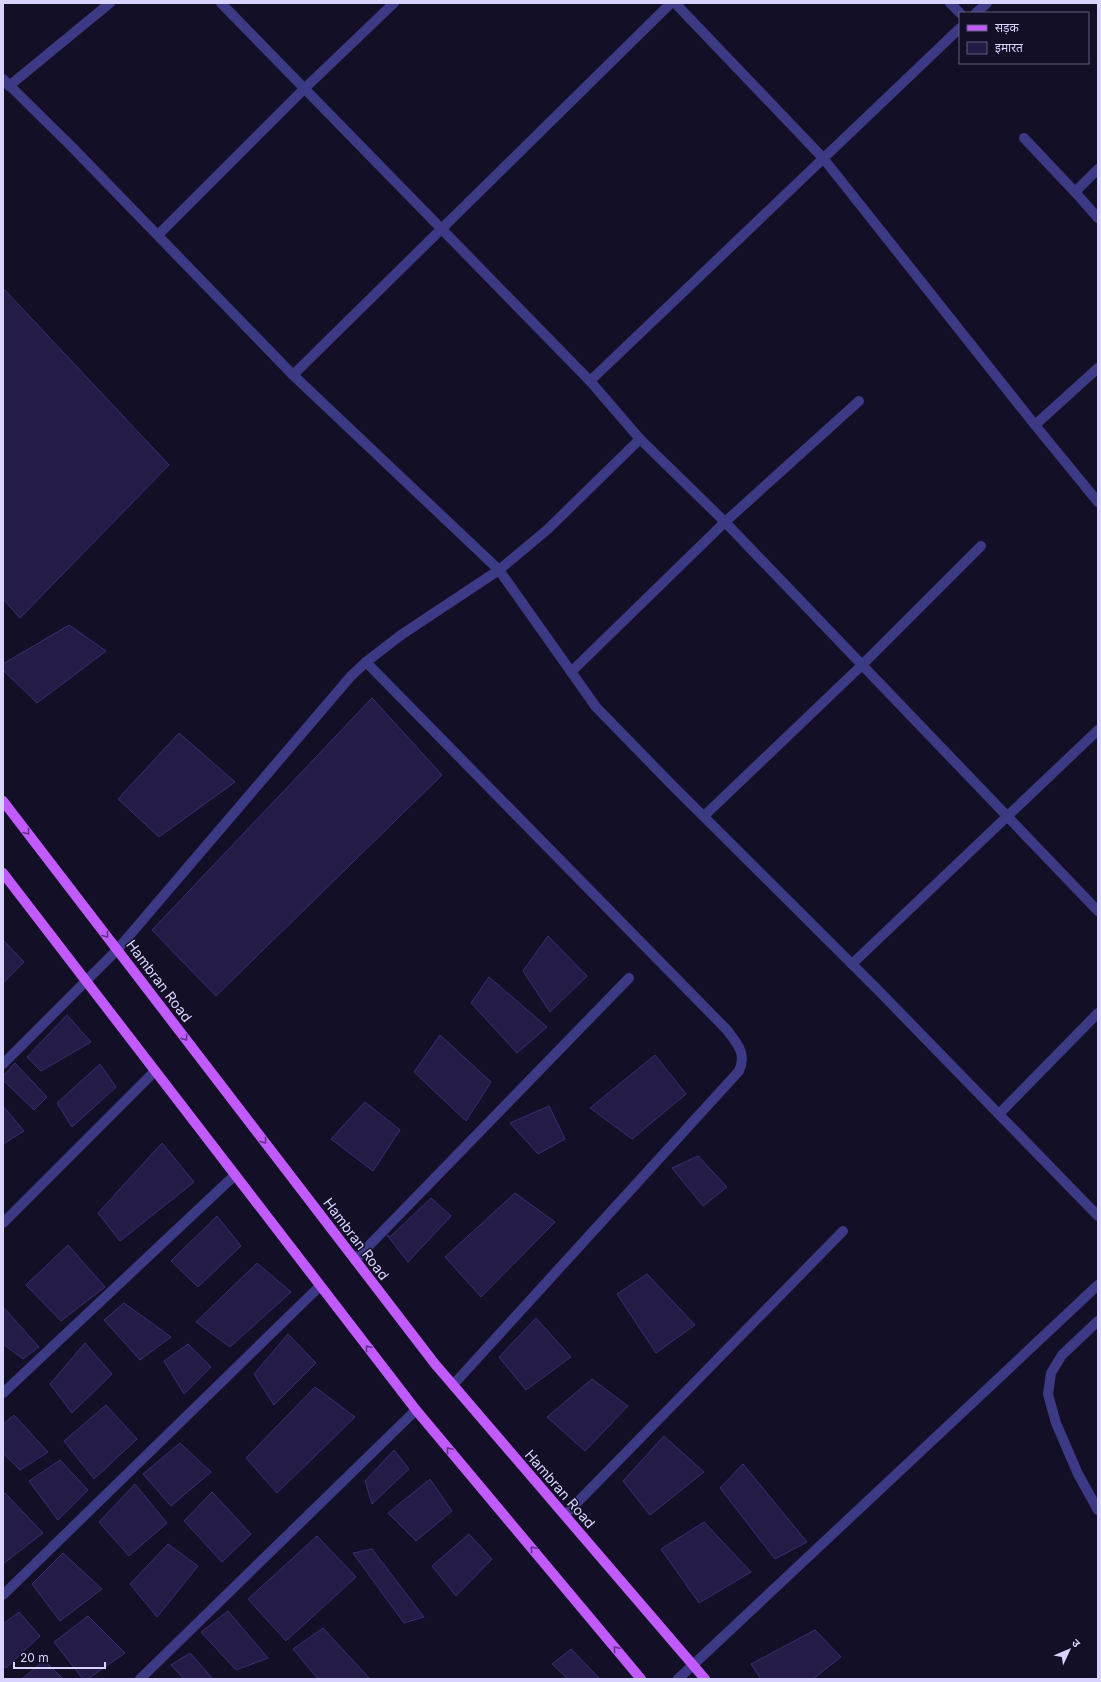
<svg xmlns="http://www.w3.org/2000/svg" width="1101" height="1682" viewBox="0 0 1101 1682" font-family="Inter,'Noto Sans Devanagari',sans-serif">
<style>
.building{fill:#241b47;stroke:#3b2d73}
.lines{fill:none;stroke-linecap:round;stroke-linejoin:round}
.minor{stroke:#3d3a85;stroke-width:10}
.major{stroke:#c25bff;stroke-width:10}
.oneway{stroke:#623188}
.labels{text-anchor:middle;stroke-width:3;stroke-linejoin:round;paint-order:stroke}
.street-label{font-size:14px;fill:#d9d4ff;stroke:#130f26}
</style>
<rect width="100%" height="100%" fill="#130f26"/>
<!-- building -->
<g class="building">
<path d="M 3,288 L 169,465 L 20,618 L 3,599 Z"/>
<path d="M 69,625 L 106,651 L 37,703 L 3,670 L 3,664 Z"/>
<path d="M 372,698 L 442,775 L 216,996 L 152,930 Z"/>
<path d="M 179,733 L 235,782 L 159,837 L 118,799 Z"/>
<path d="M 548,936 L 587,976 L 550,1012 L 523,971 Z"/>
<path d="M 3,940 L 24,962 L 3,983 Z"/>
<path d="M 489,977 L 547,1027 L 517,1053 L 471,1003 Z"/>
<path d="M 67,1015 L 91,1042 L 41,1071 L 27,1057 Z"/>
<path d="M 440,1035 L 491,1082 L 466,1121 L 414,1072 Z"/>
<path d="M 655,1055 L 686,1094 L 632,1139 L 590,1108 Z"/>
<path d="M 15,1063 L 47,1097 L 34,1110 L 3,1080 L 3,1076 Z"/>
<path d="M 100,1064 L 116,1087 L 72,1127 L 57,1103 Z"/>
<path d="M 365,1102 L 400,1130 L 373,1171 L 331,1139 Z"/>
<path d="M 3,1106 L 24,1131 L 3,1144 Z"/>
<path d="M 549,1106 L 565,1139 L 538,1154 L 510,1123 Z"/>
<path d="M 162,1143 L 194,1182 L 120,1241 L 98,1213 Z"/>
<path d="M 698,1156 L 727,1187 L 703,1206 L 672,1168 Z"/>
<path d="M 515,1193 L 555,1222 L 481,1297 L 445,1257 Z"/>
<path d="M 431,1198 L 451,1216 L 408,1262 L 387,1235 L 390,1237 Z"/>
<path d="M 217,1216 L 241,1246 L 198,1287 L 171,1261 Z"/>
<path d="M 68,1245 L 105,1287 L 61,1321 L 26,1285 Z"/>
<path d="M 257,1263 L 291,1292 L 230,1347 L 196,1322 Z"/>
<path d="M 647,1274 L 695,1325 L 656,1353 L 617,1294 Z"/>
<path d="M 124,1303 L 171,1337 L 140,1360 L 104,1320 Z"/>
<path d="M 3,1307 L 39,1347 L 23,1359 L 3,1344 Z"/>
<path d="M 536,1318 L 571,1357 L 526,1390 L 499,1357 Z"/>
<path d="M 288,1334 L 316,1363 L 274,1405 L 254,1374 Z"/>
<path d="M 85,1343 L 112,1374 L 72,1413 L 50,1384 Z"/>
<path d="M 188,1344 L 211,1367 L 184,1394 L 164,1361 Z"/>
<path d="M 592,1379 L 628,1406 L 585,1451 L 547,1417 Z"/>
<path d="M 315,1387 L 355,1417 L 277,1493 L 246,1458 Z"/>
<path d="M 106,1405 L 137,1439 L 94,1479 L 64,1441 Z"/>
<path d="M 14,1415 L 48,1452 L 20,1470 L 3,1453 L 3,1424 Z"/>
<path d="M 664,1436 L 704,1472 L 650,1515 L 623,1481 Z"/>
<path d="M 180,1443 L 211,1472 L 171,1506 L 143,1474 Z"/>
<path d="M 394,1450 L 409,1469 L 372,1504 L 365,1481 Z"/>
<path d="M 60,1460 L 88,1490 L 58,1520 L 29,1481 Z"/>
<path d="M 743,1464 L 807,1542 L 775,1559 L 720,1488 Z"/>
<path d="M 430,1479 L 452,1511 L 416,1541 L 388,1513 Z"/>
<path d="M 135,1484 L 167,1523 L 129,1556 L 99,1522 Z"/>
<path d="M 212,1492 L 251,1534 L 222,1562 L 184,1521 Z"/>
<path d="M 5,1493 L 43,1533 L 3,1564 L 3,1495 Z"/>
<path d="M 704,1522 L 751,1572 L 699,1603 L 661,1549 Z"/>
<path d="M 469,1534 L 492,1559 L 456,1596 L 432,1566 Z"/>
<path d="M 317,1536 L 356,1577 L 286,1641 L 248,1599 Z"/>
<path d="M 168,1544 L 198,1566 L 157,1617 L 130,1584 Z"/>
<path d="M 372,1549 L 424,1617 L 404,1623 L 353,1553 Z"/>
<path d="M 63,1553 L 102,1589 L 60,1621 L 32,1584 Z"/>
<path d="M 228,1611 L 268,1658 L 236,1670 L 201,1632 Z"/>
<path d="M 19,1612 L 40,1636 L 6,1668 L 3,1665 L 3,1624 Z"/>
<path d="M 88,1616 L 125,1653 L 88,1679 L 83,1679 L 54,1642 Z"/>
<path d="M 323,1628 L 370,1679 L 318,1679 L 293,1649 Z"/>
<path d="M 815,1630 L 841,1657 L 813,1679 L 761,1679 L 751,1664 Z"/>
<path d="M 571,1649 L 600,1679 L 568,1679 L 552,1664 Z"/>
<path d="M 190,1653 L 213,1679 L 184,1679 L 171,1665 Z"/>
<path d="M 44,1660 L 63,1679 L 22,1679 Z"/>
</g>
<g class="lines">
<!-- minor -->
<g class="minor">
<path d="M 221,3 L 590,381 L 640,439 L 725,522 L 1098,911"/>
<path d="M 671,3 L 293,375 L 499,570 L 596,707 L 673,786 L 877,989 L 1098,1216"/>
<path d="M 675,3 L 823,158 L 1035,425 L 1098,502"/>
<path d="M 950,3 L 960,13"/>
<path d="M 976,13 L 987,3"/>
<path d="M 3,79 L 72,147 L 293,375"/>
<path d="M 9,86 L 110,3"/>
<path d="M 1024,138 L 1075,192 L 1098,169"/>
<path d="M 1075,192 L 1098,218"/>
<path d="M 158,235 L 304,89 L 394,3"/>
<path d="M 590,381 L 960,28"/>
<path d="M 1035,425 L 1098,368"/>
<path d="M 366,662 L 727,1030 C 737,1044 747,1053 739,1071 L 453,1385"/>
<path d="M 571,672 L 725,522 L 859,401"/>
<path d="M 704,816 L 862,665 L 981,546"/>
<path d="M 852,964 L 1098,730"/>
<path d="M 3,1064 L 117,950 L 351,676 L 366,662 L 401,635 L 499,570 L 548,529 L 640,439"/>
<path d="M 1000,1113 L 1098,1013"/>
<path d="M 3,1223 L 155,1071"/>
<path d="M 355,1260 L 629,978"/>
<path d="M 1098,1321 L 1062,1355 L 1051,1373 L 1048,1394 L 1056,1423 L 1078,1474 L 1098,1510"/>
<path d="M 3,1393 L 235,1175"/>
<path d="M 565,1515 L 843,1231"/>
<path d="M 3,1595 L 320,1286"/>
<path d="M 140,1679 L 416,1410"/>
<path d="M 678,1679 L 1098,1285"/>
</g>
<!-- major -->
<g class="major">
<path d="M 3,801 L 435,1364 L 705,1679"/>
<path d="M 3,873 L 416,1410 L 641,1679"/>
</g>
</g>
<!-- one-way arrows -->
<defs><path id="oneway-chevron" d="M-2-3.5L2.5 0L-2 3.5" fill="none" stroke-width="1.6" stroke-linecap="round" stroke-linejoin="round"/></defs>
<g class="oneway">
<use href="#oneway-chevron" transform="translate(27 832) rotate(52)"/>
<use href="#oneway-chevron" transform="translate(106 935) rotate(52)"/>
<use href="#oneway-chevron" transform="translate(185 1038) rotate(53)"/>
<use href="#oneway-chevron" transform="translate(264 1141) rotate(53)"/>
<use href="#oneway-chevron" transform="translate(368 1348) rotate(-128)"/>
<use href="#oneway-chevron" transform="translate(449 1450) rotate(-130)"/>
<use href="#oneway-chevron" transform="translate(533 1549) rotate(-130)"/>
<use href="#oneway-chevron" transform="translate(616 1649) rotate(-130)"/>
</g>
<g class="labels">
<!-- street labels -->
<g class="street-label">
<text transform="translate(159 981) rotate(53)" y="5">Hambran Road</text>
<text transform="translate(356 1239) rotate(53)" y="5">Hambran Road</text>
<text transform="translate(560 1489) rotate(49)" y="5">Hambran Road</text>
</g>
</g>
<!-- border -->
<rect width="1101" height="1682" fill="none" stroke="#d9d4ff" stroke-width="8"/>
<!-- legend -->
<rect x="959" y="12" width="130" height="52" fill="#130f26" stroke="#625e7d"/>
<rect x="967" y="25" width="20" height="6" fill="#c25bff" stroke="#625e7d"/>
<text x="995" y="32" font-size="12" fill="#d9d4ff">सड़क</text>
<rect x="967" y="42" width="20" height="12" fill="#241b47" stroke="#625e7d"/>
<text x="995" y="52" font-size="12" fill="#d9d4ff">इमारत</text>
<!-- north arrow -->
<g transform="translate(1069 1650) rotate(46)" stroke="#130f26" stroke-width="3" paint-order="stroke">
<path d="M0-3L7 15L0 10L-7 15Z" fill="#d9d4ff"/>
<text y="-6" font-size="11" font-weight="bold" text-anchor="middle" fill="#d9d4ff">उ</text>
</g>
<!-- scale -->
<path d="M14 1662v6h91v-6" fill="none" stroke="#d9d4ff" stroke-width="2"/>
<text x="20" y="1662" font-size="12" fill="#d9d4ff" stroke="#130f26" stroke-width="3" paint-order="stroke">20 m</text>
</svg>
